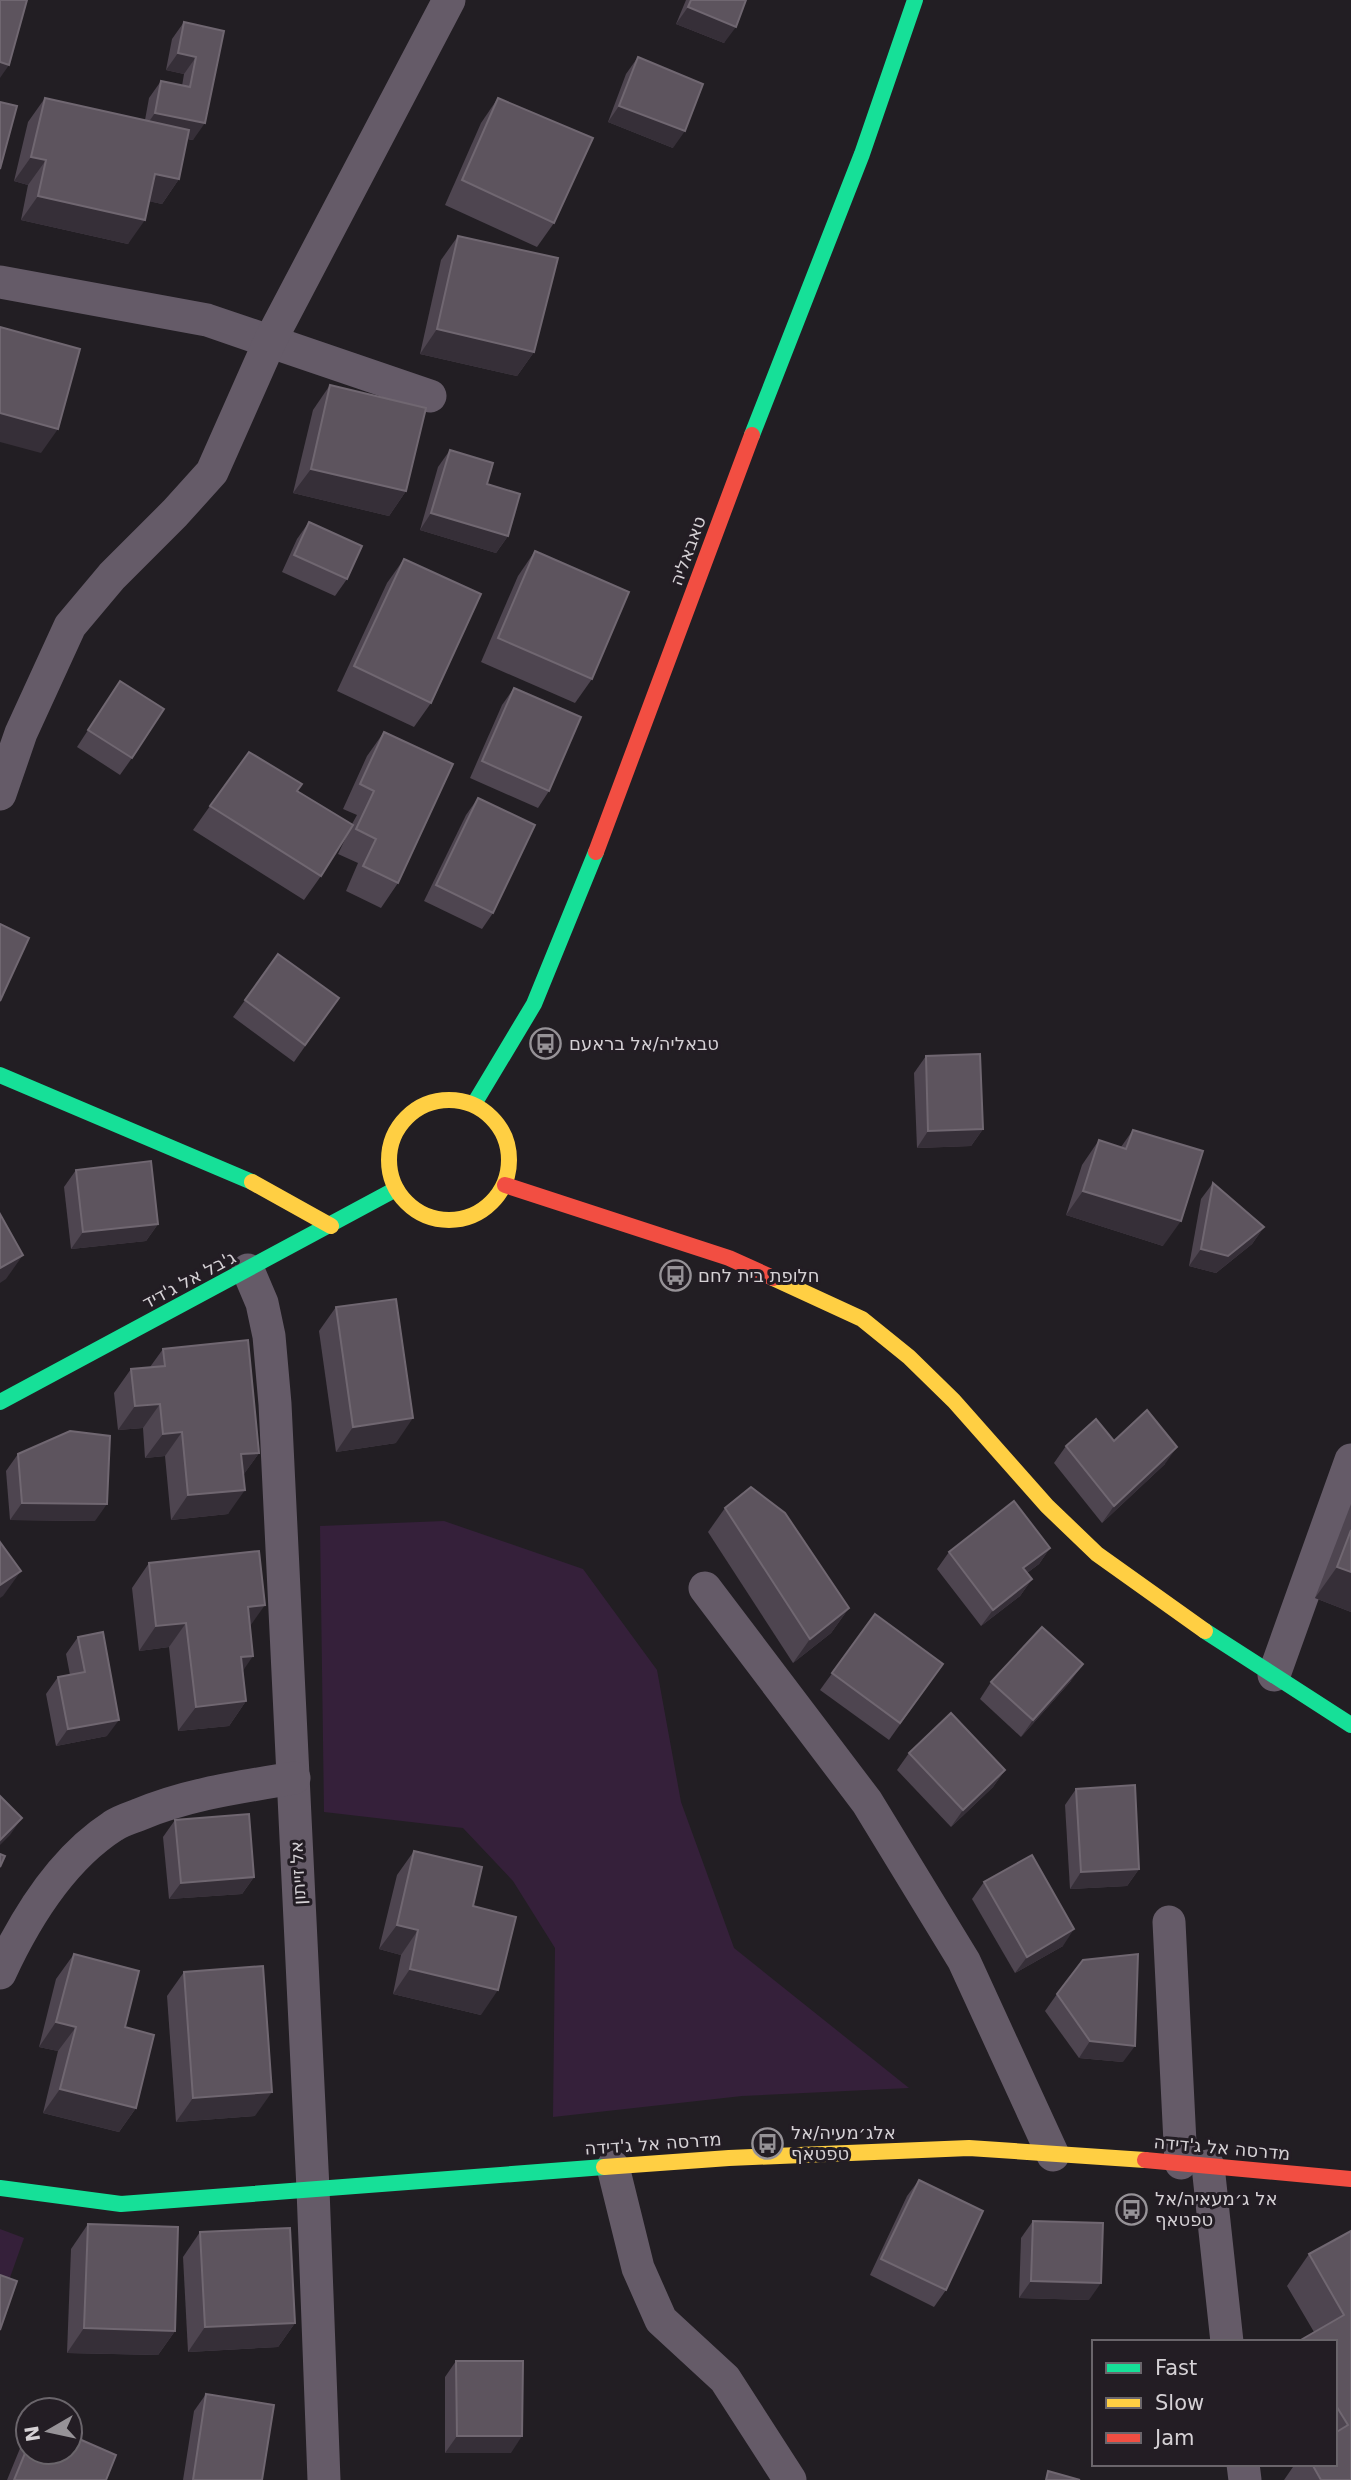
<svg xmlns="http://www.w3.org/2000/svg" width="1351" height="2480" viewBox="0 0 1351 2480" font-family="'DejaVu Sans',Heebo,sans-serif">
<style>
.green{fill:#35203a}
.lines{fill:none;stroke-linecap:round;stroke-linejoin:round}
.street{stroke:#655b68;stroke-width:33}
.fast{stroke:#16e098;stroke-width:16}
.slow{stroke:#ffcf43;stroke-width:16}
.jam{stroke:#f24e42;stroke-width:16}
.wall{fill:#4e4550}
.shaded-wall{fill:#362f38}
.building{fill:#5d545e;stroke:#706771;stroke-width:2}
.labels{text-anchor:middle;stroke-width:6;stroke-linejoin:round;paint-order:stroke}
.street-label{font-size:18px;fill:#d5d1d5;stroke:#231d24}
.poi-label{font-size:18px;fill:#d5d1d5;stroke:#231d24;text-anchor:start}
</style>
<rect width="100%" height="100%" fill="#221e23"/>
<!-- green -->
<g class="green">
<path d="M 444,1521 L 583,1569 L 657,1670 L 681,1802 L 734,1948 L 909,2088 L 742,2096 L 553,2117 L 555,1948 L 513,1881 L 463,1828 L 324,1812 L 320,1526 Z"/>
<path d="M 0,2229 L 24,2238 L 1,2303 L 0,2302 Z"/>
</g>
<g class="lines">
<!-- street -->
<g class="street">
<path d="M 0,282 L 207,320 L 430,396"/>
<path d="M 0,794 L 21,733 L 70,626 L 112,576 L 175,513 L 212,472 L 270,341 L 449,0"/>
<path d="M 248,1270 L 262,1303 L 269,1336 L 275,1404 L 313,2189 L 324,2480"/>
<path d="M 705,1588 L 867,1802 L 964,1961 L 1053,2155"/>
<path d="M 1274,1675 L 1351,1460"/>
<path d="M 1169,1922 L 1181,2163"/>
<path d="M 0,1973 C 25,1919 62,1859 113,1826 C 120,1821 130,1818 138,1815 C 188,1794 240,1787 294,1778"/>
<path d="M 1208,2166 L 1227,2342"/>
<path d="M 613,2167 L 638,2268 L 661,2320 L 725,2379 L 790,2480"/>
<path d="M 1243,2464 L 1245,2480"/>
</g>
<!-- fast -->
<g class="fast">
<path d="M 752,435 L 862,154 L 915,0"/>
<path d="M 0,1075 L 252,1182"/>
<path d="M 474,1104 L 534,1004 L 596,852"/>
<path d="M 0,1402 L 396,1189"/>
<path d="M 1205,1631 L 1351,1725"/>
<path d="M 0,2188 L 121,2204 L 604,2167"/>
</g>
<!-- slow -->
<g class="slow">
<circle cx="449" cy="1160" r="60"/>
<path d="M 252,1182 L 331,1226"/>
<path d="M 773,1278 L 862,1319 L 909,1357 L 954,1401 L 1047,1506 L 1097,1554 L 1205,1631"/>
<path d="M 604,2167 L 729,2158 L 969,2148 L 1145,2160"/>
</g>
<!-- jam -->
<g class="jam">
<path d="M 596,852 L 752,435"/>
<path d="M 505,1185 L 729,1258 L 773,1278"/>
<path d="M 1145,2160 L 1351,2179"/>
</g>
</g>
<!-- wall -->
<g class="wall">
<path d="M 686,0 L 746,0 L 724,43 L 676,24 Z"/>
<path d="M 184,22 L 224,31 L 193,140 L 187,139 L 179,179 L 162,204 L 149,201 L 128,244 L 21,220 L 28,185 L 14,181 L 28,122 L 45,98 L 145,120 L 149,98 L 161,81 L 182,86 L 184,74 L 166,70 L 172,39 Z"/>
<path d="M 638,57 L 673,148 L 608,122 L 626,74 Z"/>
<path d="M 498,98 L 554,223 L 537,247 L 445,205 L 481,123 Z"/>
<path d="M 458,236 L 534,352 L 517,376 L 420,354 L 441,260 Z"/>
<path d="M 330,385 L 406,491 L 389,516 L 293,493 L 313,410 Z"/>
<path d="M 450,450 L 487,484 L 508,536 L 496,553 L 420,530 L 438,467 Z"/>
<path d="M 309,522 L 347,579 L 335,596 L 282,572 L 297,539 Z"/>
<path d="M 535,551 L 592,679 L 575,703 L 481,662 L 518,576 Z"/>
<path d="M 404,559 L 431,703 L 414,727 L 337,691 L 387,583 Z"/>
<path d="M 120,681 L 132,758 L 120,775 L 77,747 Z"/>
<path d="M 514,688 L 549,791 L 538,808 L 470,778 L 502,705 Z"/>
<path d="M 384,732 L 398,883 L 381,908 L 346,891 L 358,863 L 338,854 L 349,831 L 321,876 L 304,900 L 193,830 L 210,806 L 297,791 L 352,824 L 357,815 L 343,809 L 367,756 Z"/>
<path d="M 478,798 L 493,913 L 482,929 L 424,901 L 466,815 Z"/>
<path d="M 278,954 L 339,998 L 294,1062 L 233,1017 Z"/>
<path d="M 926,1056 L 983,1129 L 971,1146 L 917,1148 L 914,1073 Z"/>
<path d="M 1133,1130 L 1163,1246 L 1066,1215 L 1082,1165 L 1099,1140 L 1121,1147 Z"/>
<path d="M 76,1170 L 158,1224 L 146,1241 L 71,1249 L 64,1187 Z"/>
<path d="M 1213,1183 L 1264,1227 L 1252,1244 L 1216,1273 L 1189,1266 L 1201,1199 Z"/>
<path d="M 336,1307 L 396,1443 L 336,1452 L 319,1331 Z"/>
<path d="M 163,1349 L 259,1453 L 243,1475 L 228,1514 L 171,1520 L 165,1456 L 145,1458 L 143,1428 L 118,1430 L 114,1393 L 131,1369 L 150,1367 Z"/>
<path d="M 1114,1441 L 1165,1464 L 1102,1523 L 1054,1463 L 1066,1446 Z"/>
<path d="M 18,1454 L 95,1521 L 10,1520 L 6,1471 Z"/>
<path d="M 1351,1504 L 1351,1612 L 1315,1598 Z"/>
<path d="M 725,1508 L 849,1608 L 831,1633 L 793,1663 L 708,1532 Z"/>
<path d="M 1050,1548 L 1039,1564 L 1027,1573 L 1032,1579 L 1020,1596 L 981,1626 L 937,1569 L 949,1552 Z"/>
<path d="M 149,1563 L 250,1626 L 243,1671 L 246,1701 L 229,1726 L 178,1731 L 169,1647 L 139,1651 L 132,1588 Z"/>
<path d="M 875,1614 L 943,1664 L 889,1740 L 820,1690 Z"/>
<path d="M 78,1637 L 107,1736 L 56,1746 L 46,1694 L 58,1677 L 70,1675 L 66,1654 Z"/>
<path d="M 1071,1681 L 1021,1737 L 980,1699 L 991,1682 Z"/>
<path d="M 909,1753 L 1005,1770 L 993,1787 L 951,1827 L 897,1770 Z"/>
<path d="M 1076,1789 L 1139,1869 L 1127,1886 L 1070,1889 L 1065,1805 Z"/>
<path d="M 175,1820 L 254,1877 L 242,1894 L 169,1899 L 163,1837 Z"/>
<path d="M 414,1851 L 473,1906 L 481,2015 L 393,1994 L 401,1955 L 379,1949 L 397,1875 Z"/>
<path d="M 984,1882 L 1063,1946 L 1015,1973 L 972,1899 Z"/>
<path d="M 74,1954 L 125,2027 L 136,2108 L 119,2132 L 43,2113 L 58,2051 L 39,2047 L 56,1979 Z"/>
<path d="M 184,1972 L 255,2116 L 176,2122 L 167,1996 Z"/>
<path d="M 1057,1994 L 1123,2062 L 1079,2058 L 1045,2011 Z"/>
<path d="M 919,2180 L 946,2290 L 934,2307 L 870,2275 L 907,2196 Z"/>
<path d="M 1033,2221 L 1089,2300 L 1019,2298 L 1021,2238 Z"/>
<path d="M 88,2224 L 175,2331 L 158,2355 L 67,2353 L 71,2249 Z"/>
<path d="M 1351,2231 L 1351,2480 L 1284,2480 L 1295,2464 L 1335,2464 L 1335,2342 L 1298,2342 L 1314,2332 L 1287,2286 L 1309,2254 Z"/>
<path d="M 200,2232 L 295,2323 L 278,2347 L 188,2352 L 183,2257 Z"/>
<path d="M 456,2361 L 511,2453 L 445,2453 L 445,2377 Z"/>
<path d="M 206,2394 L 262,2480 L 183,2480 L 194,2411 Z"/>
<path d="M 28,2436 L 28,2452 L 106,2480 L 7,2480 L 21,2446 Z"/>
</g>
<!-- shaded-wall -->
<g class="shaded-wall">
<path d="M 688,7 L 736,27 L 724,43 L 676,24 Z"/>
<path d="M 178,53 L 196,57 L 184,74 L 166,70 Z"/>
<path d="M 0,62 L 9,65 L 0,78 Z"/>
<path d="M 619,106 L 685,131 L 673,148 L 608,122 Z"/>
<path d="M 155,113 L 205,123 L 193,140 L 143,130 Z"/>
<path d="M 31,157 L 46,160 L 28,185 L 14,181 Z"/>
<path d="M 155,174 L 179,179 L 162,204 L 138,199 Z"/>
<path d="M 38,196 L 145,220 L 128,244 L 21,220 Z"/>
<path d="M 437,329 L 534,352 L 517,376 L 420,354 Z"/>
<path d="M 0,413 L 58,429 L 41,453 L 0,442 Z"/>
<path d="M 311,469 L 406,491 L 389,516 L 293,493 Z"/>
<path d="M 431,513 L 508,536 L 496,553 L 420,530 Z"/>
<path d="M 983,1129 L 971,1146 L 917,1148 L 928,1131 Z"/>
<path d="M 1083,1191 L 1181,1221 L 1163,1246 L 1066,1215 Z"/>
<path d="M 158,1224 L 146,1241 L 71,1249 L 83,1232 Z"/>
<path d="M 1264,1227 L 1252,1244 L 1216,1273 L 1189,1266 L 1201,1249 Z"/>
<path d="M 23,1255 L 6,1279 L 0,1283 L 0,1268 Z"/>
<path d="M 160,1404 L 143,1428 L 118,1430 L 135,1406 Z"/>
<path d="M 413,1418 L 396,1443 L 336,1452 L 353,1427 Z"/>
<path d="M 182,1432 L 165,1456 L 145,1458 L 163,1434 Z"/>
<path d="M 1177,1447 L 1165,1464 L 1102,1523 L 1114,1506 Z"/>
<path d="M 259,1453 L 242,1477 L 241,1454 Z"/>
<path d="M 245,1490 L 228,1514 L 171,1520 L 188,1495 Z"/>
<path d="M 22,1503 L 107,1504 L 95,1521 L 10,1520 Z"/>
<path d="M 1050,1548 L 1039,1564 L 1011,1585 L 1023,1568 Z"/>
<path d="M 1337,1567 L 1351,1572 L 1351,1612 L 1315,1598 Z"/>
<path d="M 21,1571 L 3,1596 L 0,1598 L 0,1585 Z"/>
<path d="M 1032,1579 L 1020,1596 L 981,1626 L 993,1610 Z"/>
<path d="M 265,1605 L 248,1629 L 248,1607 Z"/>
<path d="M 849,1608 L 831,1633 L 793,1663 L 810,1639 Z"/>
<path d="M 186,1623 L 169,1647 L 139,1651 L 156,1626 Z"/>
<path d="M 253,1656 L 236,1681 L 241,1657 Z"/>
<path d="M 1083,1664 L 1071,1681 L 1021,1737 L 1033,1720 Z"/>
<path d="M 246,1701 L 229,1726 L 178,1731 L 196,1707 Z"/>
<path d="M 119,1720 L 107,1736 L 56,1746 L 68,1729 Z"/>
<path d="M 1005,1770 L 993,1787 L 951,1827 L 963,1810 Z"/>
<path d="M 22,1818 L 10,1835 L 0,1845 L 0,1840 Z"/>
<path d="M 1139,1869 L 1127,1886 L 1070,1889 L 1081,1872 Z"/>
<path d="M 254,1877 L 242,1894 L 169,1899 L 181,1883 Z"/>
<path d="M 397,1925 L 418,1930 L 401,1955 L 379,1949 Z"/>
<path d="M 1074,1929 L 1063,1946 L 1015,1973 L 1027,1957 Z"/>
<path d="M 410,1969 L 498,1990 L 481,2015 L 393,1994 Z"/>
<path d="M 56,2022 L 76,2027 L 58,2051 L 39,2047 Z"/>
<path d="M 1090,2041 L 1135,2046 L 1123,2062 L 1079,2058 Z"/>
<path d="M 60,2089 L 136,2108 L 119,2132 L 43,2113 Z"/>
<path d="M 272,2092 L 255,2116 L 176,2122 L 193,2098 Z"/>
<path d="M 1031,2281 L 1101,2283 L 1089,2300 L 1019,2298 Z"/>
<path d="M 295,2323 L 278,2347 L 188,2352 L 205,2327 Z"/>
<path d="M 84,2328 L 175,2331 L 158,2355 L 67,2353 Z"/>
<path d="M 457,2436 L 522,2436 L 511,2453 L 445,2453 Z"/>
</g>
<!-- building -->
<g class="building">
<path d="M 0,0 L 27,0 L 9,65 L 0,62 Z"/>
<path d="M 691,0 L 746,0 L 736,27 L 688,7 Z"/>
<path d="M 184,22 L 224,31 L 205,123 L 155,113 L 161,81 L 190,87 L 196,57 L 178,53 Z"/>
<path d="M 638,57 L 703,84 L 685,131 L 619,106 Z"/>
<path d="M 45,98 L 189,130 L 179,179 L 155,174 L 145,220 L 38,196 L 46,160 L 31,157 Z"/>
<path d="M 498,98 L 593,138 L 554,223 L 462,180 Z"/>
<path d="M 0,102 L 17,106 L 0,169 Z"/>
<path d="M 458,236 L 558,258 L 534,352 L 437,329 Z"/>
<path d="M 0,327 L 80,349 L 58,429 L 0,413 Z"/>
<path d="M 330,385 L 426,408 L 406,491 L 311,469 Z"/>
<path d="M 450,450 L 493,463 L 487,484 L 520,494 L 508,536 L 431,513 Z"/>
<path d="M 309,522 L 362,546 L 347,579 L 294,555 Z"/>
<path d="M 535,551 L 629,592 L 592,679 L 498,638 Z"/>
<path d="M 404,559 L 481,594 L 431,703 L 354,666 Z"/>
<path d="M 120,681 L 164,709 L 132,758 L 88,730 Z"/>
<path d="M 514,688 L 581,717 L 549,791 L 482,761 Z"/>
<path d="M 384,732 L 453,764 L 398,883 L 363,866 L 376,839 L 356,829 L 374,791 L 360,784 Z"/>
<path d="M 249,752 L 302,784 L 297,791 L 353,825 L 321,876 L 210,806 Z"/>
<path d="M 478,798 L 535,825 L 493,913 L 436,885 Z"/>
<path d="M 0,924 L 29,938 L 0,1001 Z"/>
<path d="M 278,954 L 339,998 L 305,1045 L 245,1000 Z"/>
<path d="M 980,1054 L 983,1129 L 928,1131 L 926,1056 Z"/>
<path d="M 1133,1130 L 1203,1151 L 1181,1221 L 1083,1191 L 1099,1140 L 1126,1149 Z"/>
<path d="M 151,1161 L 158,1224 L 83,1232 L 76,1170 Z"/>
<path d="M 1213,1183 L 1264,1227 L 1228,1256 L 1201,1249 Z"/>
<path d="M 0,1214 L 23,1255 L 0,1268 Z"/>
<path d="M 396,1299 L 413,1418 L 353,1427 L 336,1307 Z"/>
<path d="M 248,1340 L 259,1453 L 241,1454 L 245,1490 L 188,1495 L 182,1432 L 163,1434 L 160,1404 L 135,1406 L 131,1369 L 165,1366 L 163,1349 Z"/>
<path d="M 1147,1410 L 1177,1447 L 1114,1506 L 1066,1446 L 1096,1419 L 1114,1441 Z"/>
<path d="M 70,1431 L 110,1436 L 107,1504 L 22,1503 L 18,1454 Z"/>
<path d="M 751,1487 L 785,1513 L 849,1608 L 810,1639 L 725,1508 Z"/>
<path d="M 1014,1501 L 1050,1548 L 1023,1568 L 1032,1579 L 993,1610 L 949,1552 Z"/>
<path d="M 1351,1530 L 1351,1572 L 1337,1567 Z"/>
<path d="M 0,1542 L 21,1571 L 0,1585 Z"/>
<path d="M 259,1551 L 265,1605 L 248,1607 L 253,1656 L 241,1657 L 246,1701 L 196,1707 L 186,1623 L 156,1626 L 149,1563 Z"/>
<path d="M 875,1614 L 943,1664 L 900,1723 L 832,1673 Z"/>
<path d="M 1042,1627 L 1083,1664 L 1033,1720 L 991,1682 Z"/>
<path d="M 103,1632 L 119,1720 L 68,1729 L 58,1677 L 85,1672 L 78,1637 Z"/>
<path d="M 951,1713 L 1005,1770 L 963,1810 L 909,1753 Z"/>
<path d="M 1135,1785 L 1139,1869 L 1081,1872 L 1076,1789 Z"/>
<path d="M 0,1796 L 22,1818 L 0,1840 Z"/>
<path d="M 249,1814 L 254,1877 L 181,1883 L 175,1820 Z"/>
<path d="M 414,1851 L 482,1867 L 473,1906 L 516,1917 L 498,1990 L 410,1969 L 418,1930 L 397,1925 Z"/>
<path d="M 0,1854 L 5,1856 L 0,1867 Z"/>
<path d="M 1032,1855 L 1074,1929 L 1027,1957 L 984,1882 Z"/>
<path d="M 74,1954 L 139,1971 L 125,2027 L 154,2035 L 136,2108 L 60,2089 L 76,2027 L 56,2022 Z"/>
<path d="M 1138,1954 L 1135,2046 L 1090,2041 L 1057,1994 L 1083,1960 Z"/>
<path d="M 263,1966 L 272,2092 L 193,2098 L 184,1972 Z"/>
<path d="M 919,2180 L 983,2211 L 946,2290 L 881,2259 Z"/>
<path d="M 1033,2221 L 1103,2223 L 1101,2283 L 1031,2281 Z"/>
<path d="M 88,2224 L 178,2227 L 175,2331 L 84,2328 Z"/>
<path d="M 290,2228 L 295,2323 L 205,2327 L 200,2232 Z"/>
<path d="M 1351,2231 L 1351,2480 L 1321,2480 L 1312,2464 L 1335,2464 L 1335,2433 L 1348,2425 L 1335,2404 L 1335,2342 L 1299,2341 L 1344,2315 L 1309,2254 Z"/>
<path d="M 0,2275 L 17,2281 L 0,2330 Z"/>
<path d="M 456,2361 L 523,2361 L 522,2436 L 457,2436 Z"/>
<path d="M 206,2394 L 274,2405 L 262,2480 L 193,2480 Z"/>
<path d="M 70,2435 L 116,2455 L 106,2480 L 14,2480 L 28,2446 L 28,2452 L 70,2452 Z"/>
<path d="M 1048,2471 L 1080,2480 L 1046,2480 Z"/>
</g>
<!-- icons -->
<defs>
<symbol id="bus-ring" viewBox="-11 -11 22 22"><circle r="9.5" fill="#231d24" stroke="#969297" stroke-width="1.5"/><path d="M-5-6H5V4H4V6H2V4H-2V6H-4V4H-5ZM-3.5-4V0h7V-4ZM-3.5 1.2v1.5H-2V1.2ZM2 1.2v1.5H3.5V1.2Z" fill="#969297"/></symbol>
</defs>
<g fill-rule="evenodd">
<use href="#bus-ring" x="528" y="1026" width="35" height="35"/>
<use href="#bus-ring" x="658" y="1258" width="35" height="35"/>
<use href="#bus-ring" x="750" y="2126" width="35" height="35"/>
<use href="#bus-ring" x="1114" y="2192" width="35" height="35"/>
</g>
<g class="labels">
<!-- street labels -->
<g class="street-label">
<text transform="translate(688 551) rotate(-70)" y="6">טאבאליה</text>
<text transform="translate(189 1280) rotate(-28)" y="6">ג'בל אל ג'דיד</text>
<text transform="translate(298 1873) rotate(-93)" y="6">אל זייתון</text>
<text transform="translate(653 2144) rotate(-4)" y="6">מדרסה אל ג'דידה</text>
<text transform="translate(1222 2148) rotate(5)" y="6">מדרסה אל ג'דידה</text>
</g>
<!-- poi labels -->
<g class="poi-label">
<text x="569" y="1050">טבאליה/אל בראעם</text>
<text x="698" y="1282">חלופת בית לחם</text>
<text x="791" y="2139">אלג׳מעיה/אל<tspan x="791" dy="21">טפטאף</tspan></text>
<text x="1155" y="2205">אל ג׳מעאיה/אל<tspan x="1155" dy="21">טפטאף</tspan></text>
</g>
</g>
<!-- legend -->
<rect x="1092" y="2340" width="245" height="126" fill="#231d24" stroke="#6a656b" stroke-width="2"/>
<rect x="1106" y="2363" width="35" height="10" fill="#16e098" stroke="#6a656b" stroke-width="2"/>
<text x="1155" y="2375" font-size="21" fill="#d5d1d5">Fast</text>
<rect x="1106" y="2398" width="35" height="10" fill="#ffcf43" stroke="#6a656b" stroke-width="2"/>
<text x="1155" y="2410" font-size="21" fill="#d5d1d5">Slow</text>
<rect x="1106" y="2433" width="35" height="10" fill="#f24e42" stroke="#6a656b" stroke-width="2"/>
<text x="1155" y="2445" font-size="21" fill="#d5d1d5">Jam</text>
<!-- north arrow -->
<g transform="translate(49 2431) rotate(261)"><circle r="33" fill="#231d24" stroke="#6a656b" stroke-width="2"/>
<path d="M0-5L12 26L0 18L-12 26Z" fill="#969297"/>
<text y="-10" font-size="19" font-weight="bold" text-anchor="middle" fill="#d5d1d5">N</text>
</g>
</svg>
